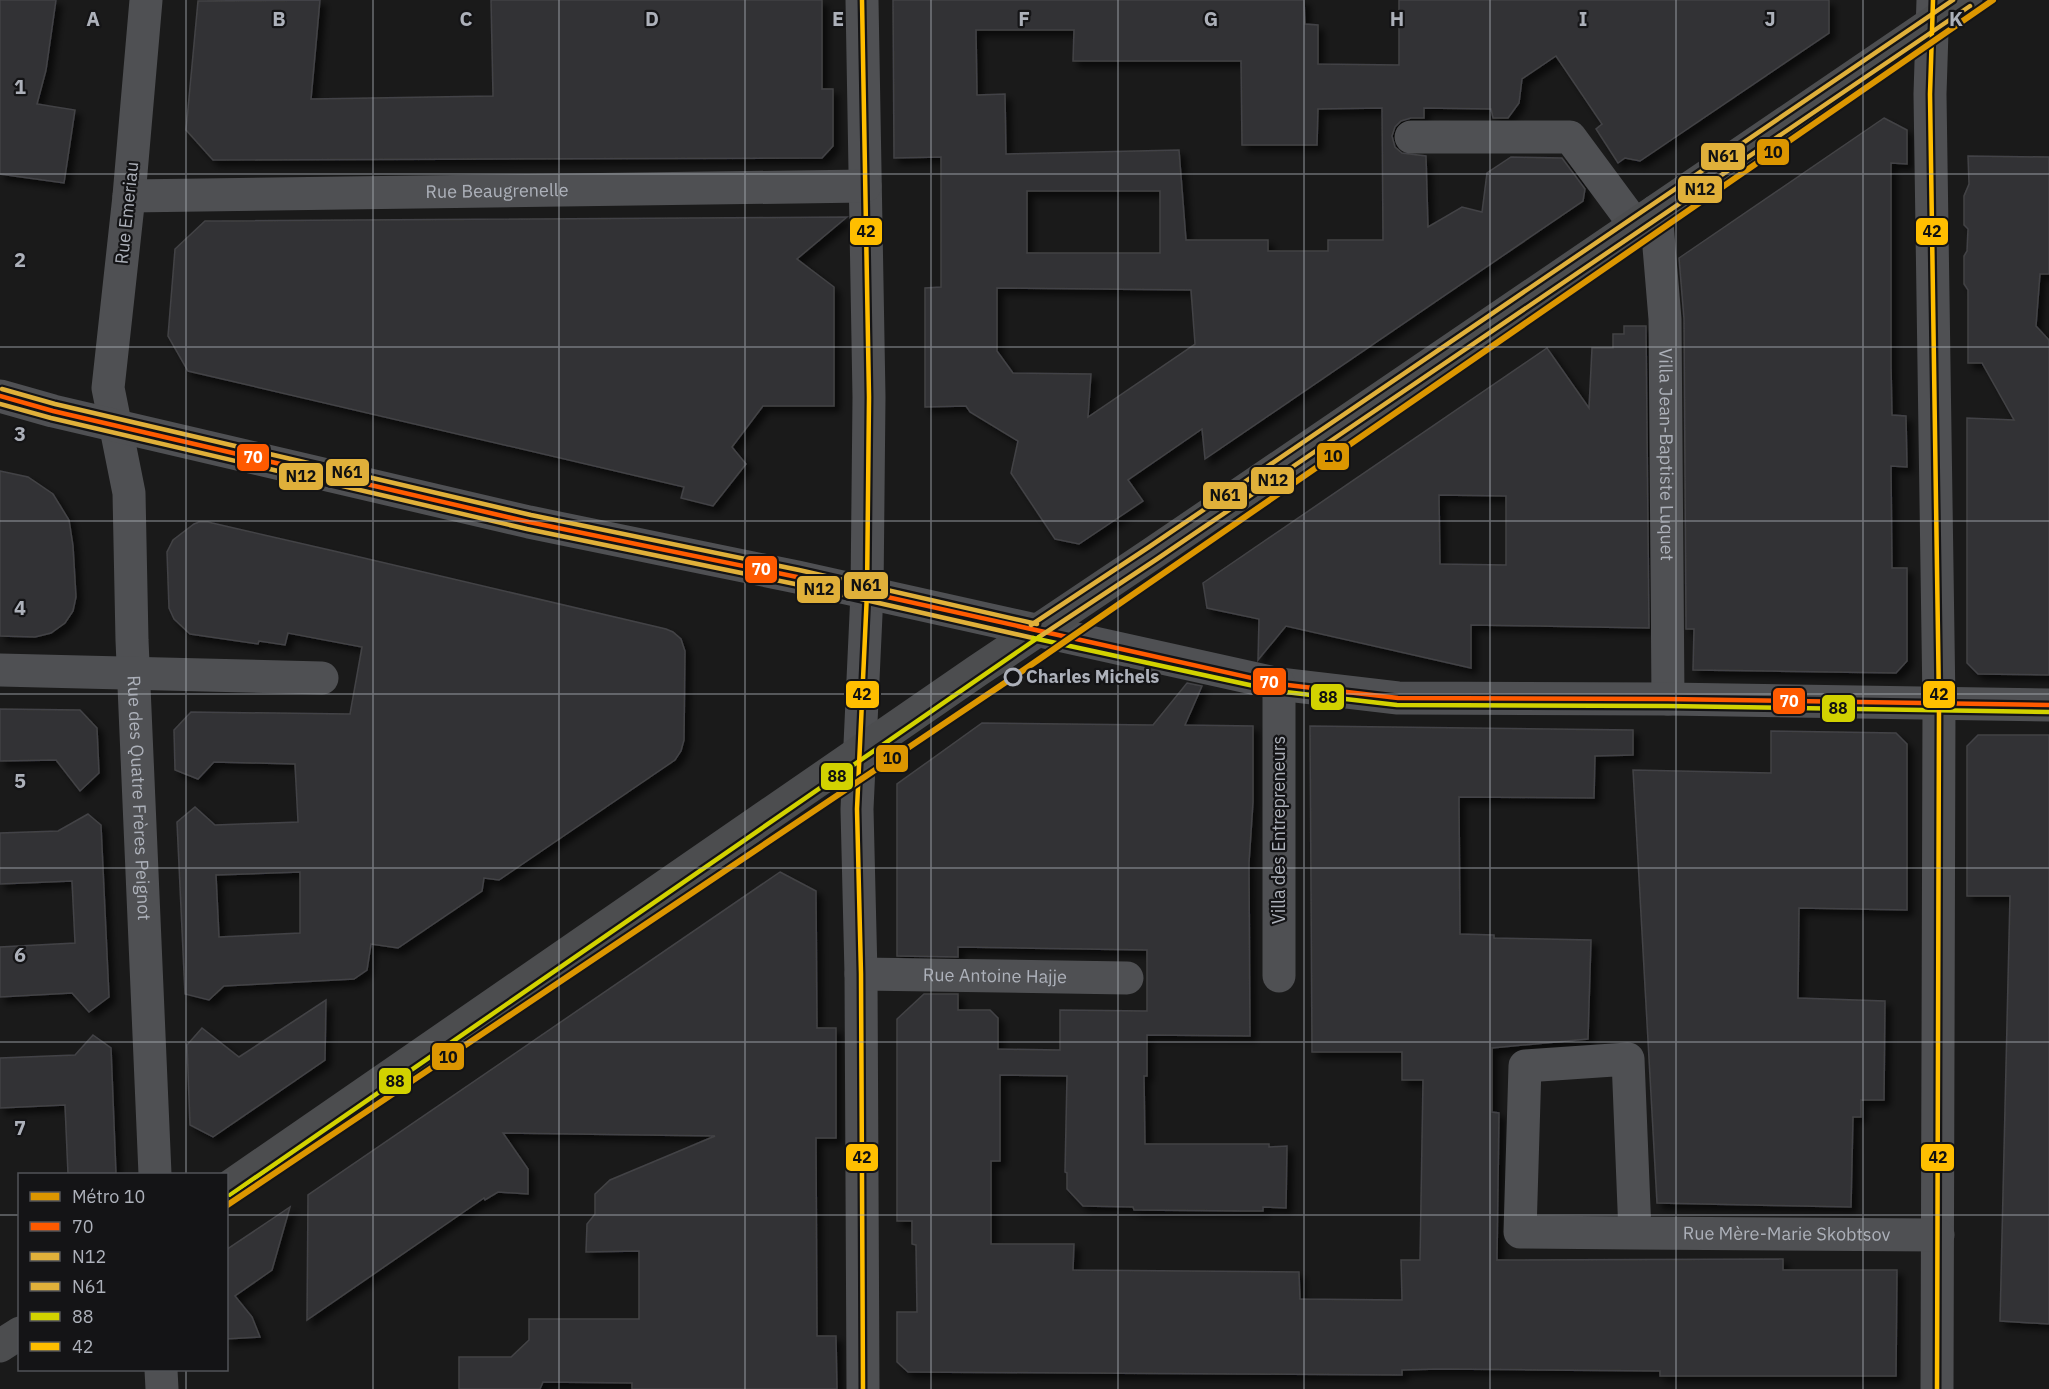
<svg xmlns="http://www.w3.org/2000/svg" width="2049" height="1389" viewBox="0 0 2049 1389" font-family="'IBM Plex Sans',sans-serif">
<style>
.building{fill:#333334;stroke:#434346;stroke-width:1.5;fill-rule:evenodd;filter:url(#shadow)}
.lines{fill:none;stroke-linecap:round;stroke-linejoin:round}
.minor{stroke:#4f5053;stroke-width:33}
.major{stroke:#4c4d4f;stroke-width:33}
.bus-1-casing{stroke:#141416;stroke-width:9}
.bus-2-casing{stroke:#141416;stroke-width:9}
.bus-3-casing{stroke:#141416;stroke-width:9}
.bus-4-casing{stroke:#141416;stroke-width:9}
.bus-5-casing{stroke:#141416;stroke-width:9}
.bus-1{stroke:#ff5a00;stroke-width:4.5}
.bus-2{stroke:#e0b03a;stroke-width:4.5}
.bus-3{stroke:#e0b03a;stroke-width:4.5}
.bus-4{stroke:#d2d200;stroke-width:4.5}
.bus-5{stroke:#ffbe00;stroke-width:4.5}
.metro-1-casing{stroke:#141416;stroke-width:10}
.metro-1{stroke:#dc9600;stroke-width:6}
.grid{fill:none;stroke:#adb1ba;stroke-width:1.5;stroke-opacity:0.55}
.stop-dot{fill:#141416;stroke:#adb1ba;stroke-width:3}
.labels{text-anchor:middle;stroke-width:4.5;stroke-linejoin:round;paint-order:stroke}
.street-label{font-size:18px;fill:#adb1ba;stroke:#141416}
.stop-label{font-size:18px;font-weight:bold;fill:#adb1ba;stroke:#141416;text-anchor:start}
.grid-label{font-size:20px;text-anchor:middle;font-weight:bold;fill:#adb1ba;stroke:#141416;stroke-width:4.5;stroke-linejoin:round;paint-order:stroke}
.line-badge{stroke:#141416;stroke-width:2}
.badge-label{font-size:16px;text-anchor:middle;font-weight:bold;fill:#fff}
.pale-badge-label{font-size:16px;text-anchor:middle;font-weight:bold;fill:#111}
</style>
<defs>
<filter id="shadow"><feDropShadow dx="5.5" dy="5.5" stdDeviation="3" flood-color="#0009"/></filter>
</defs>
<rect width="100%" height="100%" fill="#1a1a1a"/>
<!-- building -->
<g class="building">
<path d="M 0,0 L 56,0 L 46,70 L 37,104 L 75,110 L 64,183 L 0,174 Z"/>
<path d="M 320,0 L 311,99 L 493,96 L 491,0 L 822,0 L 822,89 L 833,89 L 833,146 L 822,158 L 213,160 L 186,130 L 198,1 Z"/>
<path d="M 893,0 L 1304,0 L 1305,24 L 1318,25 L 1318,64 L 1399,65 L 1399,0 L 1829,0 L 1829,33 L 1640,161 L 1625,158 L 1618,163 L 1596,129 L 1602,124 L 1556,56 L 1522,79 L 1519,103 L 1508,118 L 1493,118 L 1491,109 L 1424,108 L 1424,118 L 1411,118 L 1401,121 L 1395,127 L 1392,136 L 1395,147 L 1402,153 L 1426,156 L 1428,227 L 1462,207 L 1482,212 L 1487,173 L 1511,157 L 1562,158 L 1585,189 L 1583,201 L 1205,459 L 1202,429 L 1128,480 L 1143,501 L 1079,544 L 1055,539 L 1011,473 L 1018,441 L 970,412 L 966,406 L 925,407 L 925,288 L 941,287 L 941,157 L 894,158 ZM 976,30 L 1074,30 L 1073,61 L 1241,61 L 1242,145 L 1317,145 L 1318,109 L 1382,108 L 1383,240 L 1328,240 L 1328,251 L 1268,251 L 1268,240 L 1186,240 L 1179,150 L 1006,154 L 1005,94 L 977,95 ZM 1027,191 L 1160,191 L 1160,253 L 1027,253 ZM 997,288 L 1191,290 L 1195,344 L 1088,417 L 1091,374 L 1013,373 L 997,351 Z"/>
<path d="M 1884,118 L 1907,130 L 1907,164 L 1891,163 L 1891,365 L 1892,415 L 1906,416 L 1907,467 L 1891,466 L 1892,568 L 1907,568 L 1907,661 L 1896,673 L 1693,670 L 1694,629 L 1686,629 L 1684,319 L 1679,258 Z"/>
<path d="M 1968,156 L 2049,157 L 2049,274 L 2040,274 L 2036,326 L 2049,340 L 2049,675 L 1978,674 L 1967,663 L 1967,418 L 2014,420 L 1982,363 L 1968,363 L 1968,290 L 1964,284 L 1964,256 L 1967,251 L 1968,229 L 1964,225 L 1964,196 L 1969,184 Z"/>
<path d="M 847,217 L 797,259 L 834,287 L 834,406 L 763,406 L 732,447 L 746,464 L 713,506 L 681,498 L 684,487 L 188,371 L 168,336 L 175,249 L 205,221 Z"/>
<path d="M 1624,326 L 1646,326 L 1649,628 L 1471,625 L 1471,668 L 1286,626 L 1258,660 L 1259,619 L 1207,608 L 1203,583 L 1547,348 L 1589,408 L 1592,348 L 1613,348 L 1613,334 L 1624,334 ZM 1439,495 L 1506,496 L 1506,565 L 1440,564 Z"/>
<path d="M 0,471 L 28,477 L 53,494 L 69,520 L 73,546 L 76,597 L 73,611 L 65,623 L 51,633 L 35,637 L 0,636 Z"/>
<path d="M 199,522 L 208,522 L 334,551 L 666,629 L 673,632 L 681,639 L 685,651 L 684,740 L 681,751 L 675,760 L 499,880 L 484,878 L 482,891 L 398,948 L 371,944 L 367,970 L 354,979 L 224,986 L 209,1000 L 185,994 L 177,822 L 195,807 L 215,825 L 298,822 L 295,764 L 214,762 L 198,779 L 175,770 L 174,730 L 191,712 L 350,714 L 362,647 L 288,633 L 285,645 L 259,641 L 258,644 L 190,634 L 174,619 L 169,608 L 167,552 L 173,540 L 194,524 ZM 300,872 L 300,933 L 219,937 L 216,875 Z"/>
<path d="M 1187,683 L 1202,686 L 1185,725 L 1253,726 L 1253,802 L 1249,863 L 1250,1036 L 1147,1035 L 1147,1076 L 1144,1076 L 1145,1144 L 1269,1144 L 1269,1147 L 1287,1146 L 1286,1208 L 1263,1207 L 1263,1211 L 1241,1211 L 1134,1210 L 1133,1207 L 1083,1206 L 1067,1189 L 1067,1173 L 1065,1172 L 1067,1076 L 1000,1075 L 1000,1161 L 991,1161 L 991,1244 L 1074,1244 L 1073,1270 L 1299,1272 L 1300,1299 L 1402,1300 L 1401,1260 L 1420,1260 L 1423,1080 L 1402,1080 L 1402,1052 L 1312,1052 L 1310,726 L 1633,730 L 1633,755 L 1595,756 L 1594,798 L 1459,797 L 1460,934 L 1494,935 L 1494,938 L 1591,940 L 1588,1039 L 1492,1048 L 1492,1112 L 1499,1113 L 1497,1260 L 1783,1259 L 1783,1270 L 1897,1270 L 1896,1376 L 1660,1376 L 1660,1371 L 1438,1369 L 1402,1370 L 1402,1375 L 908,1372 L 897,1362 L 897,1312 L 917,1312 L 916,1245 L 912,1244 L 912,1221 L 897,1221 L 897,1019 L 924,994 L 958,994 L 958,1010 L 990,1010 L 998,1018 L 998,1049 L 1060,1050 L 1060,1010 L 1147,1011 L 1147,950 L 958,947 L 958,957 L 897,956 L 897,784 L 982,723 L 1153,725 Z"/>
<path d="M 0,709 L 80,710 L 97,728 L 99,773 L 80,791 L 56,760 L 0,761 Z"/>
<path d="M 1771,731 L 1896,733 L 1907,744 L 1907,910 L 1799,908 L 1798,998 L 1885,1001 L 1884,1100 L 1861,1100 L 1861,1117 L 1853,1117 L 1851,1207 L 1657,1203 L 1633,770 L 1771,773 Z"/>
<path d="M 1978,735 L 2049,735 L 2049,1324 L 2000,1321 L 2010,896 L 1967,896 L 1967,746 Z"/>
<path d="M 88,814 L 101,825 L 109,997 L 89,1012 L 72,993 L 0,997 L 0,947 L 75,943 L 72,881 L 0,884 L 0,833 L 58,831 Z"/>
<path d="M 780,872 L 816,891 L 817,1028 L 836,1028 L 836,1138 L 816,1138 L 817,1336 L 836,1336 L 837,1389 L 632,1389 L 632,1383 L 543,1382 L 540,1389 L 459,1389 L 459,1357 L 511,1357 L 529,1340 L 529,1319 L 639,1319 L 639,1251 L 586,1252 L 587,1224 L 595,1214 L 595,1194 L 610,1180 L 715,1136 L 503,1133 L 528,1169 L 528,1194 L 498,1192 L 485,1200 L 484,1198 L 307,1320 L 308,1195 Z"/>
<path d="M 326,1000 L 325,1060 L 213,1137 L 190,1125 L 187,1045 L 202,1028 L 239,1057 Z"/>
<path d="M 93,1035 L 111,1048 L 116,1174 L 68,1174 L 65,1105 L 0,1108 L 0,1058 L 75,1055 Z"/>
<path d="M 290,1207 L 272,1270 L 235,1296 L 252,1317 L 260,1337 L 226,1339 L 226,1250 Z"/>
</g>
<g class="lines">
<!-- minor -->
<g class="minor">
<path id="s1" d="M 146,0 L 129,196 L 108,388 L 129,493 L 132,640 L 155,1174"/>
<path d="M 862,0 L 869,397 L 867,593 L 857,809 L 861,974 L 863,1389"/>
<path d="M 1933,0 L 1930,94 L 1939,704 L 1937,1389"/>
<path d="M 1411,137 L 1570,137 L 1635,225"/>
<path id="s2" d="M 129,196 L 865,186"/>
<path id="s3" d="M 1656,211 L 1665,319 L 1668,699"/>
<path d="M 0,396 L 53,411 L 529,522 L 797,577 L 1279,684 L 1398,698 L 1668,699 L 2049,705"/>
<path d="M 0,670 L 322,678"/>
<path d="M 1279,684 L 1279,976"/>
<path id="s4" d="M 861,974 L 1127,978"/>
<path id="s5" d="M 1635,1233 L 1520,1232 L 1525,1066 L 1628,1059 L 1635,1233 L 1938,1235"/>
<path d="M 161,1370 L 162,1389"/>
</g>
<!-- major -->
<g class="major">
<path d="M 226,1189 L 977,671 L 1153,553 L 1966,0"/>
<path d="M 0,1346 L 20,1333"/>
</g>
<defs>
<path id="bus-1" d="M 0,396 L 53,411 L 529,522 L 797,577 L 1279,684 L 1398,698 L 1668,699 L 2049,705"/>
<g id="bus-2">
<path d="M 0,404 L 51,418 L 527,529 L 795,584 L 1033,638"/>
<path d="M 1039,637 L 1157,559 L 1970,6"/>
</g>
<g id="bus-3">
<path d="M 2,389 L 55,404 L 531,515 L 799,570 L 1037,624"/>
<path d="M 1031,625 L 1149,547 L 1953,0"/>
</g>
<g id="bus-4">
<path d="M 1033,638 L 1277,691 L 1397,705 L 1668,706 L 2049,712"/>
<path d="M 230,1195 L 1039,637"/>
</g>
<g id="bus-5">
<path d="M 862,0 L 869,397 L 867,593 L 857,809 L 861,974 L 863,1389"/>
<path d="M 1933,0 L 1930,94 L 1939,704 L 1937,1389"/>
</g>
</defs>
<!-- bus-1 casing -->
<use href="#bus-1" class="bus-1-casing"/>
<!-- bus-2 casing -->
<use href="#bus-2" class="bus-2-casing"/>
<!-- bus-3 casing -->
<use href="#bus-3" class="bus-3-casing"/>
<!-- bus-4 casing -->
<use href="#bus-4" class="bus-4-casing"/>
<!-- bus-5 casing -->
<use href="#bus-5" class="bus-5-casing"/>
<!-- bus-1 -->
<use href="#bus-1" class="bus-1"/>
<!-- bus-2 -->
<use href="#bus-2" class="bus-2"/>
<!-- bus-3 -->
<use href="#bus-3" class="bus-3"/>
<!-- bus-4 -->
<use href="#bus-4" class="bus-4"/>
<!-- bus-5 -->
<use href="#bus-5" class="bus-5"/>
<defs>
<path id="metro-1" d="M 226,1206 L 1012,678 L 1993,0"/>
</defs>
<!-- metro-1 casing -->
<use href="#metro-1" class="metro-1-casing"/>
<!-- metro-1 -->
<use href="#metro-1" class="metro-1"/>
</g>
<!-- grid -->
<path class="grid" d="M 186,0 L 186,1174M 373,0 L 373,1389M 559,0 L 559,1389M 745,0 L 745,1389M 931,0 L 931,1389M 1118,0 L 1118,1389M 1304,0 L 1304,1389M 1490,0 L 1490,1389M 1676,0 L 1676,1389M 1863,0 L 1863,1389M 0,174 L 2049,174M 0,347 L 2049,347M 0,521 L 2049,521M 0,694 L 2049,694M 0,868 L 2049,868M 0,1042 L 2049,1042M 0,1215 L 20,1215M 226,1215 L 2049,1215M 186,1370 L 186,1389"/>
<!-- markers -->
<circle class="stop-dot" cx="1013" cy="677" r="8"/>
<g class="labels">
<!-- street labels -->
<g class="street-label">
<text dy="6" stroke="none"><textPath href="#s2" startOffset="368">Rue Beaugrenelle</textPath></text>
<text transform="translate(127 213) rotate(-84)" y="6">Rue Emeriau</text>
<text dy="6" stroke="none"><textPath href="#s3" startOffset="244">Villa Jean-Baptiste Luquet</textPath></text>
<text dy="6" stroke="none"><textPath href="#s1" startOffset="802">Rue des Quatre Frères Peignot</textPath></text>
<text transform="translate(1279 830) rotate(-90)" y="6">Villa des Entrepreneurs</text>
<text dy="6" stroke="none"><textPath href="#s4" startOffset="134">Rue Antoine Hajje</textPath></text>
<text dy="6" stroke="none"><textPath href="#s5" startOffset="710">Rue Mère-Marie Skobtsov</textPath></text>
</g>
<!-- stop labels -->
<g class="stop-label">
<text x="1026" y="683">Charles Michels</text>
</g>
</g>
<g class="grid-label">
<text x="93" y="26">A</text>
<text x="279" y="26">B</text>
<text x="466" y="26">C</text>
<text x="652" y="26">D</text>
<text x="838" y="26">E</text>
<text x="1024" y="26">F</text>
<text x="1211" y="26">G</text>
<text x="1397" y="26">H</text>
<text x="1583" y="26">I</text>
<text x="1770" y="26">J</text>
<text x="1956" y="26">K</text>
<text x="20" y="94">1</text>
<text x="20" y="267">2</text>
<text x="20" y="441">3</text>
<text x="20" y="615">4</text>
<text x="20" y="788">5</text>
<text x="20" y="962">6</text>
<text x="20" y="1135">7</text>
</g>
<g class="line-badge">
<rect x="1756" y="138" width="34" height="28" rx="6" fill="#dc9600"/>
<rect x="1700" y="142" width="46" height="29" rx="6" fill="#e0b03a"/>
<rect x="1677" y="175" width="46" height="29" rx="6" fill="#e0b03a"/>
<rect x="1915" y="217" width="34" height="29" rx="6" fill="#ffbe00"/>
<rect x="849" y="217" width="34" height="29" rx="6" fill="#ffbe00"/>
<rect x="1316" y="442" width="34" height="29" rx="6" fill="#dc9600"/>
<rect x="236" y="443" width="34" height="29" rx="6" fill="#ff5a00"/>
<rect x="325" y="458" width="45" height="29" rx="6" fill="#e0b03a"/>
<rect x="278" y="462" width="46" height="29" rx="6" fill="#e0b03a"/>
<rect x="1250" y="466" width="45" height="29" rx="6" fill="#e0b03a"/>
<rect x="1202" y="481" width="46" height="29" rx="6" fill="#e0b03a"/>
<rect x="744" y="555" width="34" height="29" rx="6" fill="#ff5a00"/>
<rect x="843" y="571" width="46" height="29" rx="6" fill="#e0b03a"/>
<rect x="796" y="575" width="45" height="29" rx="6" fill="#e0b03a"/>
<rect x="1252" y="667" width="35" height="29" rx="6" fill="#ff5a00"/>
<rect x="1922" y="680" width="34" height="29" rx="6" fill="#ffbe00"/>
<rect x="845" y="680" width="35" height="29" rx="6" fill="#ffbe00"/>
<rect x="1310" y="683" width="35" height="28" rx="6" fill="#d2d200"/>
<rect x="1772" y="687" width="34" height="28" rx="6" fill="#ff5a00"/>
<rect x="1821" y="694" width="35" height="29" rx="6" fill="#d2d200"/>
<rect x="875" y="744" width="34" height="29" rx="6" fill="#dc9600"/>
<rect x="820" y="762" width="34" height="29" rx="6" fill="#d2d200"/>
<rect x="431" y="1042" width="34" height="29" rx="6" fill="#dc9600"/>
<rect x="378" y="1067" width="34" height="28" rx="6" fill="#d2d200"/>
<rect x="845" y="1143" width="34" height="29" rx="6" fill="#ffbe00"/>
<rect x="1920" y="1143" width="35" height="29" rx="6" fill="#ffbe00"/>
</g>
<g class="badge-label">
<text x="253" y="463">70</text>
<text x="761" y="575">70</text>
<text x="1269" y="688">70</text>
<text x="1789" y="707">70</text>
</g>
<g class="pale-badge-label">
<text x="1773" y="158">10</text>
<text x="1723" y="162">N61</text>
<text x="1700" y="195">N12</text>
<text x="1932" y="237">42</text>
<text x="866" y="237">42</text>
<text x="1333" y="462">10</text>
<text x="347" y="478">N61</text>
<text x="301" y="482">N12</text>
<text x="1273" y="486">N12</text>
<text x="1225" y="501">N61</text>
<text x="866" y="591">N61</text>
<text x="819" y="595">N12</text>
<text x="1939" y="700">42</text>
<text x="862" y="700">42</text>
<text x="1328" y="703">88</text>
<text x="1838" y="714">88</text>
<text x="892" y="764">10</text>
<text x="837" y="782">88</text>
<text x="448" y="1063">10</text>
<text x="395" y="1087">88</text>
<text x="862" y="1163">42</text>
<text x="1938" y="1163">42</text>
</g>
<!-- legend -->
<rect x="18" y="1173" width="210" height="198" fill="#141416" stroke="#515358" stroke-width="1.5"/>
<rect x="30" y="1192" width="30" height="9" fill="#dc9600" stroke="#515358" stroke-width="1.5"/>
<text x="72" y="1203" font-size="18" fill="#adb1ba">Métro 10</text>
<rect x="30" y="1222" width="30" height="9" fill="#ff5a00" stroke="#515358" stroke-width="1.5"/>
<text x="72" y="1233" font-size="18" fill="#adb1ba">70</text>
<rect x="30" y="1252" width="30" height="9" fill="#e0b03a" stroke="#515358" stroke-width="1.5"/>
<text x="72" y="1263" font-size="18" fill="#adb1ba">N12</text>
<rect x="30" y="1282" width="30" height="9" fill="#e0b03a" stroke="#515358" stroke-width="1.5"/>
<text x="72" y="1293" font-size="18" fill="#adb1ba">N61</text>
<rect x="30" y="1312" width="30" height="9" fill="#d2d200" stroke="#515358" stroke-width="1.5"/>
<text x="72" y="1323" font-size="18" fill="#adb1ba">88</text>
<rect x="30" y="1342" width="30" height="9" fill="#ffbe00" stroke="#515358" stroke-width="1.5"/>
<text x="72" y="1353" font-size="18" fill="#adb1ba">42</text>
</svg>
